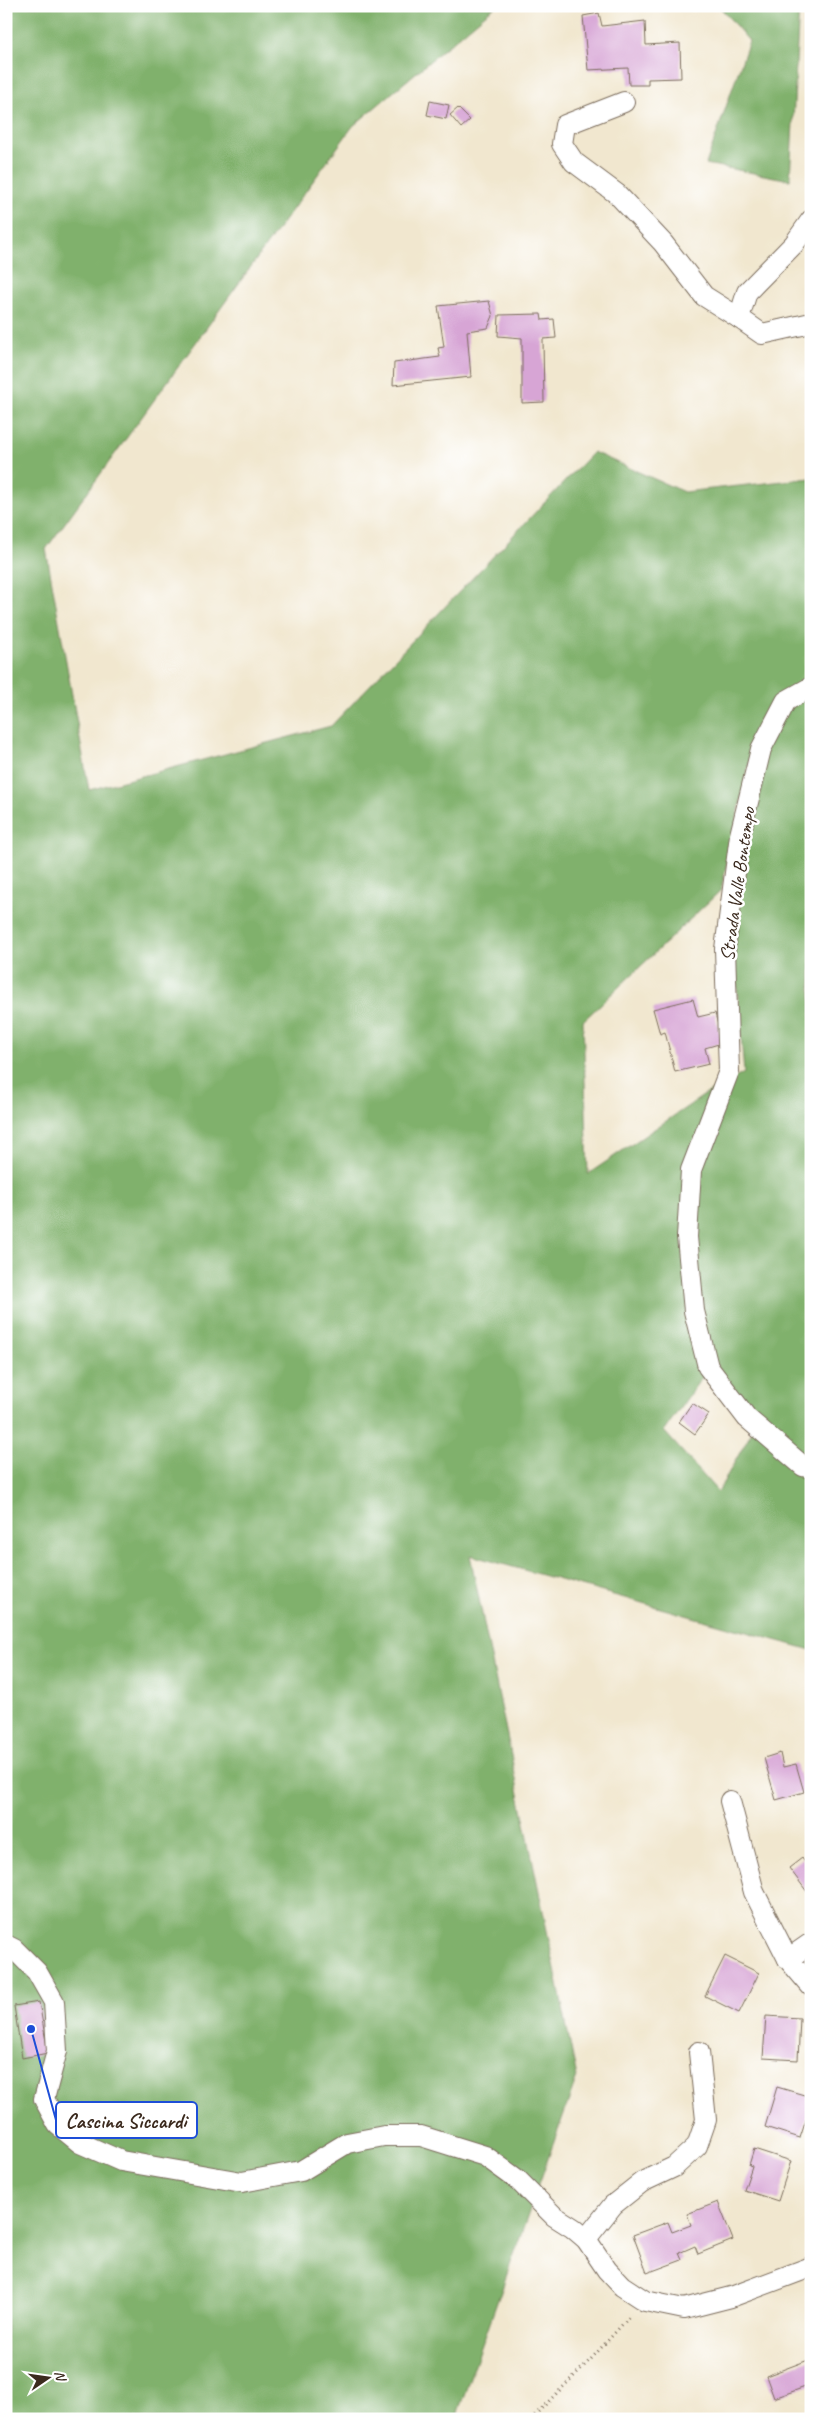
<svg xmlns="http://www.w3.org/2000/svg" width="817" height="2425" viewBox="0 0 817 2425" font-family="Caveat,sans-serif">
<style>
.forest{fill:#80b16c;stroke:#5e6e45;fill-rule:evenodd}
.building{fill:#d7a5d5}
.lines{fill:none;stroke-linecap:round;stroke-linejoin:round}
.street-casing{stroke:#7b6c5c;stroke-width:22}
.path{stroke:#7b6c5c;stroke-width:3;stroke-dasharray:1 4;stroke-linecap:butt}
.street{stroke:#fff;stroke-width:20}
.labels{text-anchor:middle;stroke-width:5;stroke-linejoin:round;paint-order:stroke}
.street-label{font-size:20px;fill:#3b2a1e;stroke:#fff}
.leader{fill:none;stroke:#1d4ed8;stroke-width:2}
.callout-dot{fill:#1d4ed8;stroke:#fff;stroke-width:2}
.callout{fill:#fff;stroke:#1d4ed8;stroke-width:2}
.callout-label{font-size:21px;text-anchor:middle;font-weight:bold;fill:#3b2a1e}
</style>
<rect width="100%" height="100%" fill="#fff"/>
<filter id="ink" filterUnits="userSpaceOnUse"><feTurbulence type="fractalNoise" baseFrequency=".02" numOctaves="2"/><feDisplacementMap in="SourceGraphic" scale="10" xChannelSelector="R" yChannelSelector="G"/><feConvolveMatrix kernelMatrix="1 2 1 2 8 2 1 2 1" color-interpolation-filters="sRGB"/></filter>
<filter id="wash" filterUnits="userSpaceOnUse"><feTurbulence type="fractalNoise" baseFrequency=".0096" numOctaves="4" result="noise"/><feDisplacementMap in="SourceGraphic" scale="20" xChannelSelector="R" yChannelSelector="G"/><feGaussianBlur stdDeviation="1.12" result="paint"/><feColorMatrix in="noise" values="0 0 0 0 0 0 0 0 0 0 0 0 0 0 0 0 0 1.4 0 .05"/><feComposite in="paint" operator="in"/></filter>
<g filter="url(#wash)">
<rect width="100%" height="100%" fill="#f1e7cf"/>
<!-- forest -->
<g class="forest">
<path d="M 6,6 L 495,6 L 353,126 L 46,549 L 89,790 L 331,726 L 593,452 L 684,492 L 811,478 L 811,1650 L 470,1555 L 577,2077 L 458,2412 L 466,2419 L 6,2419 ZM 754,741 L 734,949 L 744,1073 L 706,1094 L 588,1174 L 583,1021 L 721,890 ZM 702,1377 L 762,1413 L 718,1492 L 664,1431 Z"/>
<path d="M 719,6 L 799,6 L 790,180 L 706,164 L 749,41 Z"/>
</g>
<g id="blocks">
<!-- building -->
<g class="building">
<path d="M 599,13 L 602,26 L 645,21 L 646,45 L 680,43 L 681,78 L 648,79 L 648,85 L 629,85 L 628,68 L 588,70 L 583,16 Z"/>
<path d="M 430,101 L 449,105 L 446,119 L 427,115 Z"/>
<path d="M 458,108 L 470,120 L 461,128 L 450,115 Z"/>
<path d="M 489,301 L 493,316 L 488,328 L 467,331 L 471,377 L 393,385 L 394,363 L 440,357 L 438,348 L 444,347 L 438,306 Z"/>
<path d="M 541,314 L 542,320 L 554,319 L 556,338 L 543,339 L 544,402 L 522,403 L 522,338 L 498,336 L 499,315 Z"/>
<path d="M 693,999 L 698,1017 L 715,1013 L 722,1043 L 705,1048 L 709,1064 L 675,1072 L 665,1032 L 660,1034 L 653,1009 Z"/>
<path d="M 692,1403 L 709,1414 L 695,1434 L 679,1422 Z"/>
<path d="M 780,1753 L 783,1767 L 796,1764 L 804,1792 L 776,1800 L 764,1758 Z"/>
<path d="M 802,1858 L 811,1871 L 811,1897 L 789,1868 Z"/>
<path d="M 725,1956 L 759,1973 L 739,2013 L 705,1996 Z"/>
<path d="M 39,2002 L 48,2053 L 22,2058 L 14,2006 Z"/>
<path d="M 766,2016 L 800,2018 L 798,2060 L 763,2058 Z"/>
<path d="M 777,2087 L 811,2097 L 811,2105 L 800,2138 L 765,2127 Z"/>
<path d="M 754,2149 L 791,2161 L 778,2201 L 744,2190 L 752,2166 L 749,2165 Z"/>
<path d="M 718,2202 L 733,2240 L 698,2254 L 695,2246 L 679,2253 L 682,2260 L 647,2273 L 633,2235 L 668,2222 L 672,2232 L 691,2225 L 687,2214 Z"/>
<path d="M 811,2359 L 811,2385 L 774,2398 L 766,2376 Z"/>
</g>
</g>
</g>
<g filter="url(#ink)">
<use href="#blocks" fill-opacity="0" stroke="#7b6c5c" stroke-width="1"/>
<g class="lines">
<defs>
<g id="street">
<path d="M 624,102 L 565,125 L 562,144 L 574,162 L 617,194 L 663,243 L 704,296 L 739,318"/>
<path d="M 811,220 L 794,244 L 747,292 L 739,318 L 762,334 L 811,323"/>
<path d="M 811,687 L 786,701 L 761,749 L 740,835 L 725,949 L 729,1071 L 691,1170 L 687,1237 L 694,1311 L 708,1367 L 747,1418 L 803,1466 L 811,1468"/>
<path d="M 730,1801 L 754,1892 L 788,1959 L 811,1986"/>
<path d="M 6,1945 L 14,1949 L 37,1972 L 54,2002 L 57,2051 L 44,2099 L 58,2125 L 80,2143 L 121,2161 L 242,2182 L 301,2171 L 347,2143 L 384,2136 L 421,2136 L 485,2156 L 518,2180 L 554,2216 L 573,2228 L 586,2239 L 607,2270 L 622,2286 L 645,2301 L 684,2309 L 731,2297 L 811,2267"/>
<path d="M 788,1959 L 811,1943"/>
<path d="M 586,2239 L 613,2205 L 642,2182 L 674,2167 L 697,2146 L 706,2120 L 699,2052"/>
</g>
</defs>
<!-- street casing -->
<use href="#street" class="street-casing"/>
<!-- path -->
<path class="path" d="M 531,2419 L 591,2359 L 631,2315"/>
<!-- street -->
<use href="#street" class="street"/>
</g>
</g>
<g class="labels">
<!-- street labels -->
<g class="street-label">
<text transform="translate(737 884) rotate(-82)" y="7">Strada Valle Bontempo</text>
</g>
</g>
<!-- callouts -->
<path class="leader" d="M31 2029L56 2120"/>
<circle class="callout-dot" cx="31" cy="2029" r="5"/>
<rect class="callout" x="56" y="2102" width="141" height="36" rx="5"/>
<g class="callout-label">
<text x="126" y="2128">Cascina Siccardi</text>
</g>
<!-- margin -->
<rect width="817" height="2425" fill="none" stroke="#fff" stroke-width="25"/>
<!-- north arrow -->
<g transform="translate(48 2378) rotate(77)" stroke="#ffffff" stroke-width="4" paint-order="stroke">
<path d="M0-4L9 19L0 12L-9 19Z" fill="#3b2a1e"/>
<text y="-8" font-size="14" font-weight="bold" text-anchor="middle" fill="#3b2a1e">N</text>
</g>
</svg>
